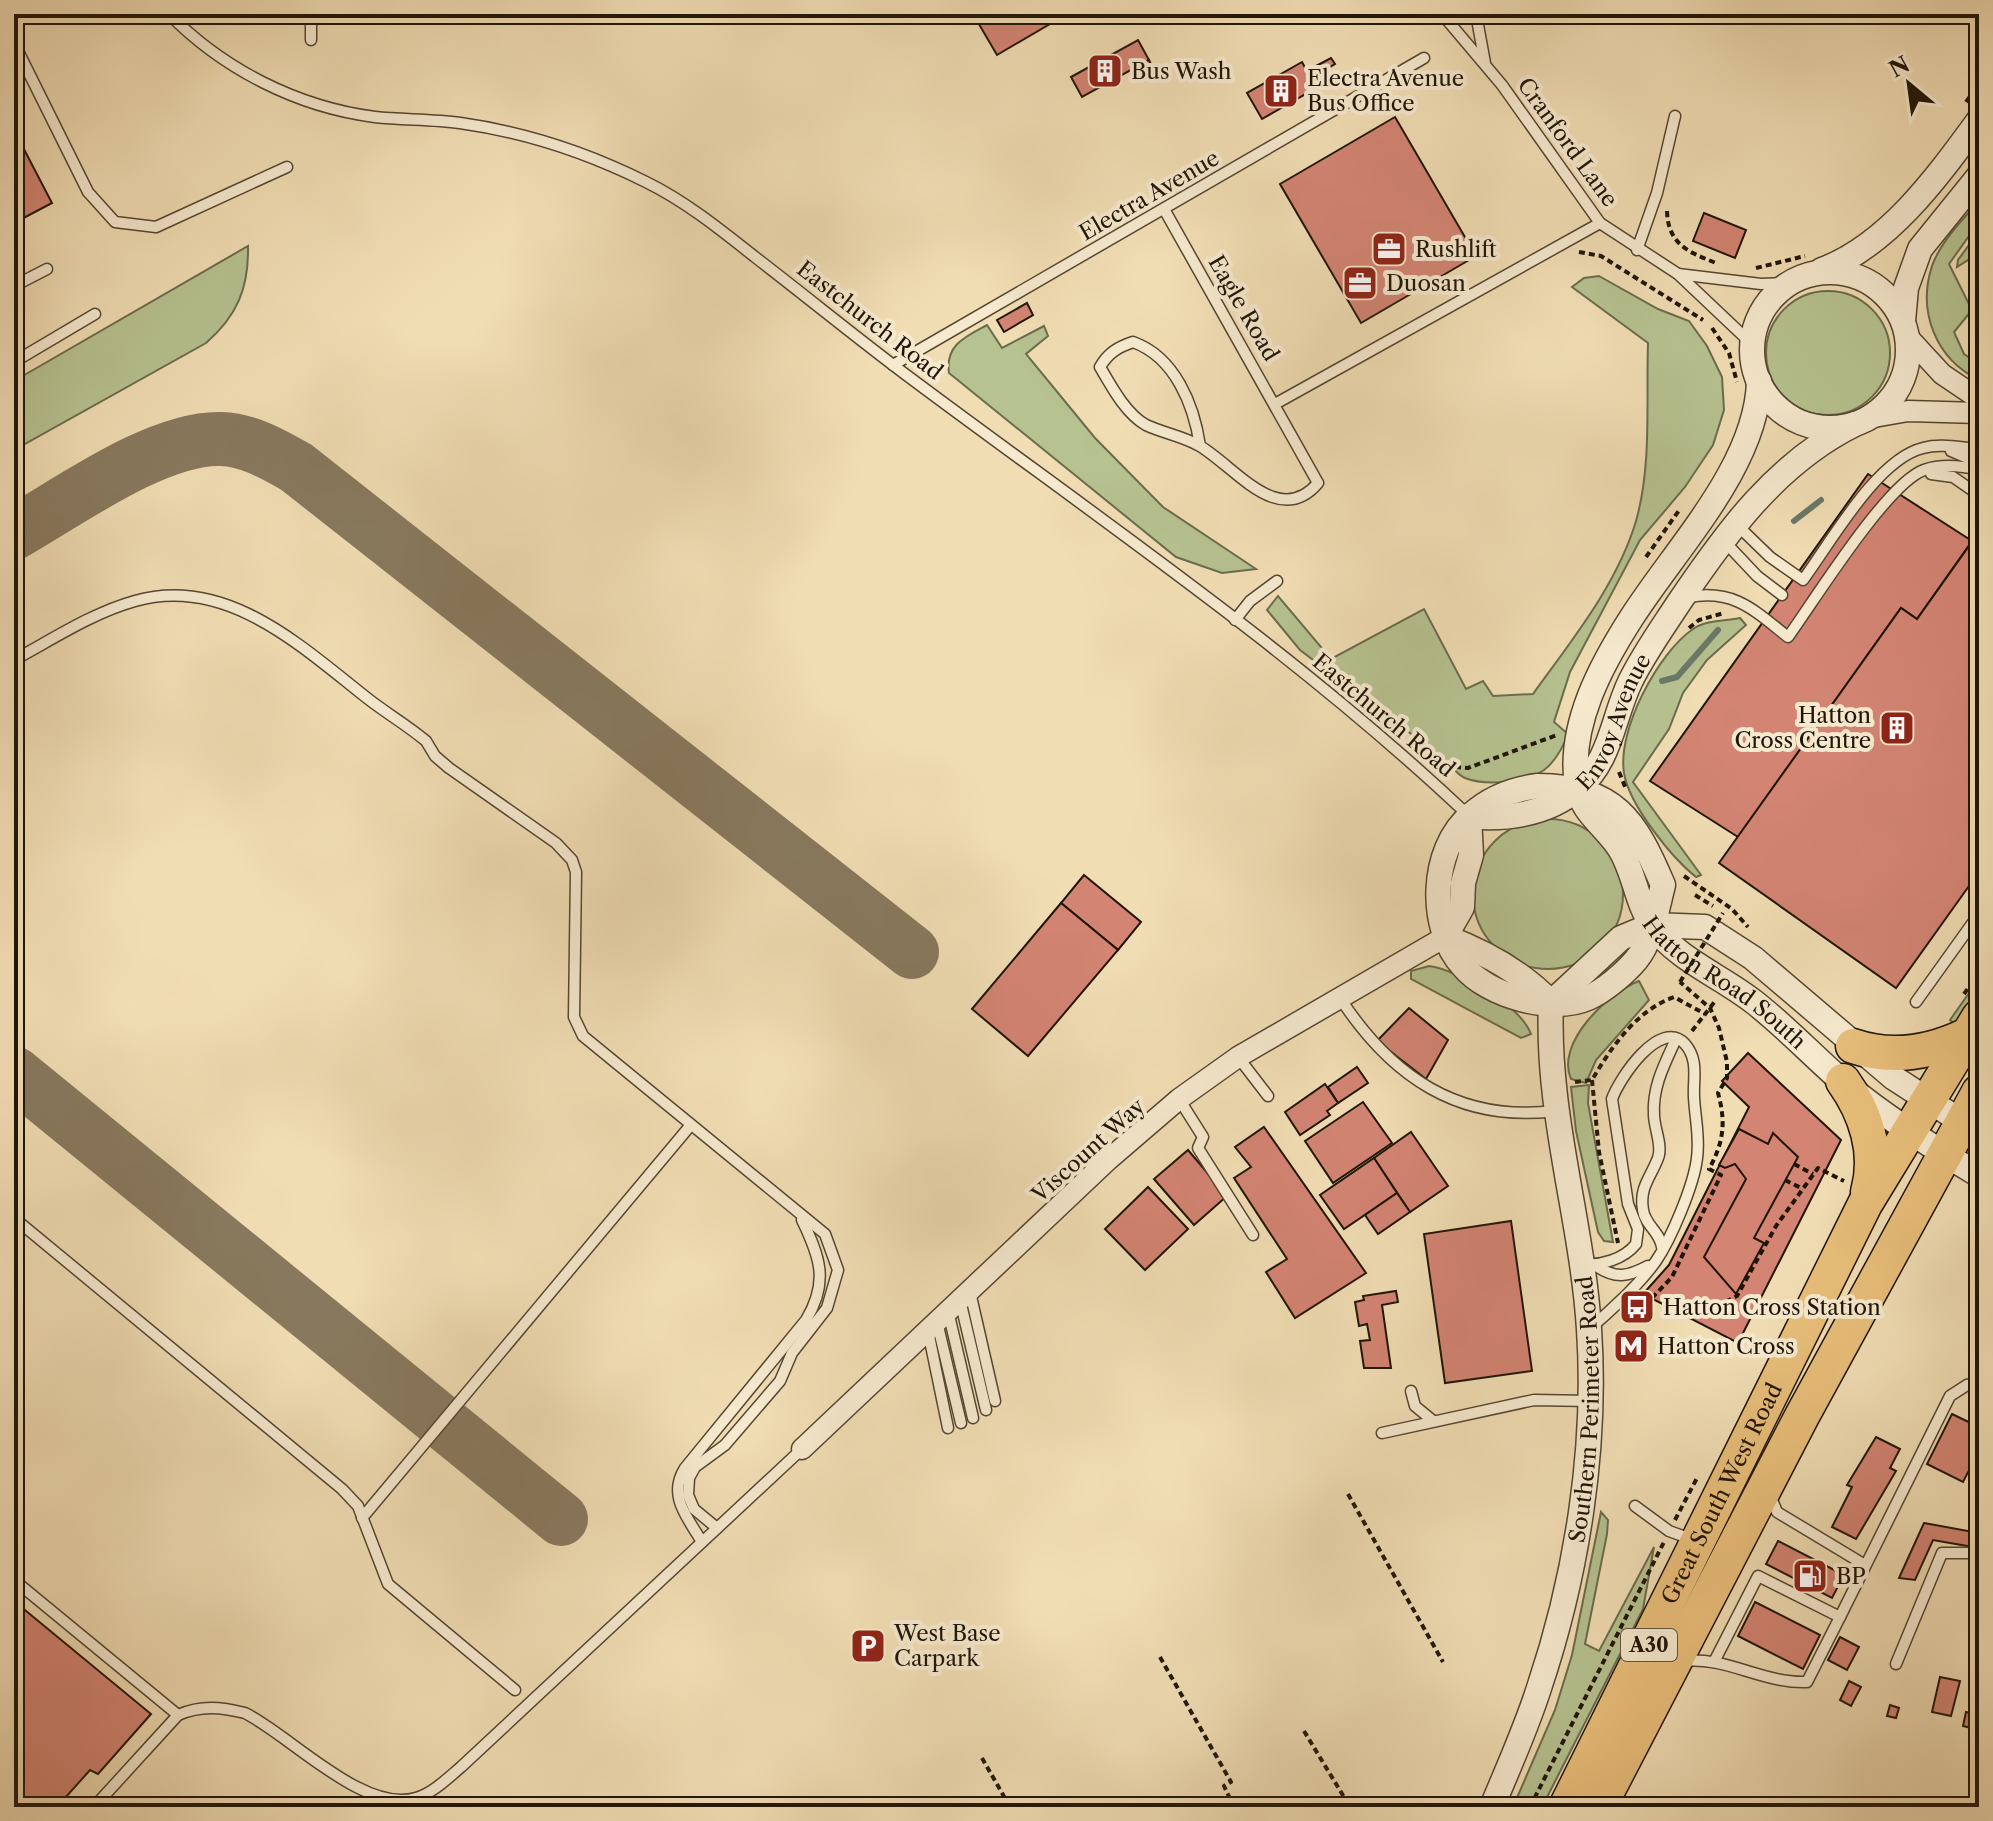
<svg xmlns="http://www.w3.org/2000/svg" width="1993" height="1821" viewBox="0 0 1993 1821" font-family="'Libre Caslon Text',serif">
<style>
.green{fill:#b6c290;stroke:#6b6c4c;stroke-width:2}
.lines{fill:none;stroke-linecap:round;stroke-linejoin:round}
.stream{stroke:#6a7969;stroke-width:6}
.taxiway{stroke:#88795e;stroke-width:54}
.building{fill:#d38473;stroke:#201507;stroke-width:2}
.service-casing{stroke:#544732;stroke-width:13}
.minor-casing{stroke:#544732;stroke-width:23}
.tertiary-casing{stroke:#544732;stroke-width:27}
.trunk-casing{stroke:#201507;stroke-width:37}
.path{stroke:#201507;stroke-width:4;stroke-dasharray:6 4;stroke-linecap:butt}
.service{stroke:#f6e9ce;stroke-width:10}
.minor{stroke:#f6e9ce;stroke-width:20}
.tertiary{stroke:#f6e9ce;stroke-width:24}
.trunk{stroke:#e8be7a;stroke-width:34}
.path-bridge{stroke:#201507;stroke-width:4;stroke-dasharray:6 4;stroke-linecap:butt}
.labels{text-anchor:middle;stroke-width:8;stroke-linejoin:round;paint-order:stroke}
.shield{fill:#f6e9ce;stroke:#605543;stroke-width:2}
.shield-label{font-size:20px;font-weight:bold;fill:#201507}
.poi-label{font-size:22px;fill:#201507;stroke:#f6e9ce;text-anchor:start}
.street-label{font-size:22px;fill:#201507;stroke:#f6e9ce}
</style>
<rect width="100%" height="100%" fill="#f1ddb4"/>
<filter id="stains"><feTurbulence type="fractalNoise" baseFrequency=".0025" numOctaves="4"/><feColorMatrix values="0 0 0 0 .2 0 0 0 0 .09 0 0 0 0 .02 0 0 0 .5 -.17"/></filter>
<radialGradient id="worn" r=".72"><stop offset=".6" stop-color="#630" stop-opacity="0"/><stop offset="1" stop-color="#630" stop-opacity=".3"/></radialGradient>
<!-- green -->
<g class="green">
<path d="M 1979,202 L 1979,222 L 1949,264 L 1972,310 L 1954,332 L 1964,354 L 1979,364 L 1979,380 C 1936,359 1917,312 1932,266 C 1940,243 1962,219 1979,202 Z"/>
<path d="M 1979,231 L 1979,253 L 1957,267 L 1958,260 Z"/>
<path d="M 248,246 C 249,288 237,316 206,343 L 14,450 L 14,381 Z"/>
<path d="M 1599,276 L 1658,309 L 1689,321 L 1707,346 L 1722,377 L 1724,410 L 1713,445 L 1685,487 L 1640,540 L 1570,672 L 1554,722 L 1568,734 C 1563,747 1556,761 1544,770 C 1525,783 1485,786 1465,778 C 1457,775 1452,767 1447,761 L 1300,650 L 1267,610 L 1278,596 L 1331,659 L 1424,609 L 1466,689 L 1483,681 L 1493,696 L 1533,694 C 1571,641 1617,585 1636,521 C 1652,465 1646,401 1648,343 L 1572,287 L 1584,278 Z"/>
<circle cx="1828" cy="353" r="62"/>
<path d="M 987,325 L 1002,348 L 1044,326 L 1048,336 L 1026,354 L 1095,438 L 1163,507 L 1256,569 L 1222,573 L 1176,557 L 949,373 C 945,345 965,337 987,325 Z"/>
<path d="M 1740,618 L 1746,625 L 1707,660 L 1683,693 L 1669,729 L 1633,782 L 1701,875 L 1696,877 C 1672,858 1629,805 1624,773 C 1617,730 1658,653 1693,629 C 1706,620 1725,621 1740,618 Z"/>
<circle cx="1548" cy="894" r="75"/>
<path d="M 1429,966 C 1458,970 1520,1005 1531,1034 L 1521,1038 L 1411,979 L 1411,971 Z"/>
<path d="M 1979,979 L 1979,991 L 1955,1024 L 1950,1020 Z"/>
<path d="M 1639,981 L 1649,1000 L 1596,1060 L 1586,1083 L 1571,1079 C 1555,1043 1608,993 1639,981 Z"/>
<path d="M 1589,1085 L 1588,1103 L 1613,1242 L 1604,1241 L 1598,1232 L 1576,1131 L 1571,1087 Z"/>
<path d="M 1601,1512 L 1608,1520 L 1607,1534 L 1585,1644 L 1599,1651 L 1654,1547 L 1643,1609 L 1542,1807 L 1513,1807 L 1555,1710 L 1572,1655 Z"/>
</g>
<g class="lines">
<!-- stream -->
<g class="stream">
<path d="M 1794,521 L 1821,500"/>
<path d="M 1662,681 L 1677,677 L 1718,630"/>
</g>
<!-- taxiway -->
<g class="taxiway">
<path d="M 14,533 C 70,501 158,437 221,439 C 249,440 273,454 296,467 L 912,952"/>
<path d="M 14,1073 L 561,1519"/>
</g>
</g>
<!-- building -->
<g class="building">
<path d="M 973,14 L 1067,14 L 997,55 Z"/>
<path d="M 1138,40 L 1149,60 L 1082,97 L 1071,77 Z"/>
<path d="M 1331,58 L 1335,64 L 1320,73 L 1316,66 Z"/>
<path d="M 1149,60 L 1153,69 L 1145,73 L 1140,65 Z"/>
<path d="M 1302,62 L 1316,88 L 1262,119 L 1247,93 Z"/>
<path d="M 1395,117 L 1476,256 L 1361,323 L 1280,184 Z"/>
<path d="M 14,130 L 52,203 L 14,223 Z"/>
<path d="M 1704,213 L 1746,230 L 1735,258 L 1693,241 Z"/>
<path d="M 1027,303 L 1033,315 L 1004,332 L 997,320 Z"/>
<path d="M 1868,474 L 1972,541 L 1917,619 L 1901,608 L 1738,837 L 1650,781 Z"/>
<path d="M 1979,532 L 1979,872 L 1896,988 L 1719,863 L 1901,608 L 1917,619 Z"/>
<path d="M 1084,875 L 1141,922 L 1118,950 L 1061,903 Z"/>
<path d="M 1061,903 L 1118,950 L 1028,1056 L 972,1009 Z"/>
<path d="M 1409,1008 L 1448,1040 L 1426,1079 L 1377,1041 Z"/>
<path d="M 1748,1053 L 1841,1140 L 1738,1343 L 1643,1294 L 1669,1265 L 1749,1107 L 1722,1081 Z"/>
<path d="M 1357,1067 L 1368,1083 L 1338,1103 L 1328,1087 Z"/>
<path d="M 1325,1084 L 1338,1103 L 1327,1111 L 1330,1115 L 1300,1135 L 1285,1112 Z"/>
<path d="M 1363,1102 L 1392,1143 L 1333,1183 L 1305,1141 Z"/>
<path d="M 1264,1127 L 1366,1273 L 1295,1318 L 1266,1272 L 1287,1259 L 1234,1178 L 1251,1167 L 1235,1147 Z"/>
<path d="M 1739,1129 L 1768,1144 L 1773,1133 L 1798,1157 L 1754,1238 L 1764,1243 L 1736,1294 L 1704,1257 L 1746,1179 L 1735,1164 L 1725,1168 L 1719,1165 Z"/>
<path d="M 1411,1132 L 1448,1186 L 1410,1212 L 1374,1158 Z"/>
<path d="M 1188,1150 L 1227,1196 L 1194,1225 L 1154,1179 Z"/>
<path d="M 1374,1158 L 1397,1193 L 1344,1229 L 1320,1195 Z"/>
<path d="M 1148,1187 L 1188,1229 L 1145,1270 L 1105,1229 Z"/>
<path d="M 1397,1193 L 1410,1212 L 1378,1234 L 1365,1215 Z"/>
<path d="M 1511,1221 L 1532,1371 L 1445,1383 L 1424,1234 Z"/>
<path d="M 1396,1291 L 1398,1302 L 1382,1305 L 1391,1368 L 1364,1368 L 1360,1341 L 1370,1340 L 1367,1324 L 1359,1326 L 1355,1302 L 1364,1300 L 1363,1296 Z"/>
<path d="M 1952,1414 L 1979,1427 L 1979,1451 L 1963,1482 L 1927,1464 Z"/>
<path d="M 1876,1437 L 1900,1449 L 1890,1468 L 1896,1471 L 1856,1539 L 1832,1527 L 1852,1487 L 1847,1485 Z"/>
<path d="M 1924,1523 L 1979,1533 L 1979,1548 L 1933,1540 L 1915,1580 L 1899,1578 Z"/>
<path d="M 1778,1541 L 1844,1575 L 1832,1598 L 1766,1564 Z"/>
<path d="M 14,1601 L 151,1714 L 98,1774 L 90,1770 L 57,1807 L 14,1807 Z"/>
<path d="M 1755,1602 L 1820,1635 L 1803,1669 L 1738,1636 Z"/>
<path d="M 1840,1637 L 1859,1647 L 1847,1670 L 1828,1660 Z"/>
<path d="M 1940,1677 L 1960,1681 L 1951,1716 L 1932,1712 Z"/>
<path d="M 1849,1681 L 1861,1687 L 1851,1706 L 1840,1700 Z"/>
<path d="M 1890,1705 L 1899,1708 L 1896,1718 L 1887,1716 Z"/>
<path d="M 1966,1712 L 1979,1715 L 1979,1730 L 1963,1726 Z"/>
</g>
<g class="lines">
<defs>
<g id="service">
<path d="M 169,14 C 223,69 297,107 375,117 C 403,120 432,119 460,123 C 524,132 588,153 646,182 C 685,201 721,230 755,257 C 807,297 857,338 909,377 C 1099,519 1297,653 1469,816"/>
<path d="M 1442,14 L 1502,85 L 1600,223 L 1678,274 L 1753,345"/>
<path d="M 1476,14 L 1485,63"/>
<path d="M 311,40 L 311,14"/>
<path d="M 14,43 L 88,192 L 115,222 L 156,227 L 287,167"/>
<path d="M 1164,209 L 1318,483 C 1278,530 1233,464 1198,445 C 1182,436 1163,433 1146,425 C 1126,414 1111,386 1100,367 C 1108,353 1118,347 1133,342 C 1175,357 1194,405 1200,446"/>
<path d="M 1637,250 L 1657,193 L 1675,116"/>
<path d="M 1678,274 L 1761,284 L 1790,283"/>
<path d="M 14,286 L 47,269"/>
<path d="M 14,362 L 95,314"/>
<path d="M 893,365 L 1424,58"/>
<path d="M 1275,404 L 1600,223"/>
<path d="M 1951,451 L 1979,463"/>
<path d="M 1931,474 L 1953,477 L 1979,495"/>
<path d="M 1737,525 L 1770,557 L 1803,580 C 1831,542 1877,459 1923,448 C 1941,443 1961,448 1979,449"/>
<path d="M 1724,541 L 1757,576 L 1782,595"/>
<path d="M 1689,597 C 1734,589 1754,610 1788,637 C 1814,601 1887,483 1924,470 C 1941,464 1962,466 1979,470"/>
<path d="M 1235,620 L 1250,601 L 1277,581"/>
<path d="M 14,660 C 53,639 92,613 135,601 C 226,575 301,646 367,698 C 386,713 407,725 426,741 L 435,756 L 449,768 L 556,843 L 572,860 L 576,872 L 574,1017 L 583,1036 L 825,1234 L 838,1270 L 827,1308 L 792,1353 L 780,1381 L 725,1445 L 695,1467 L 689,1478 L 688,1495 L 694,1509 L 717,1528"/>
<path d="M 1340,998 C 1391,1076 1458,1123 1555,1111"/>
<path d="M 1916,1002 L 1979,914"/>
<path d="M 1238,1057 L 1268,1096"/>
<path d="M 1179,1099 L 1203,1137 L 1198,1148 L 1253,1235"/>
<path d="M 14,1218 L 342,1489 L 358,1506 L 388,1584 L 515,1690"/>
<path d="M 1662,1247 C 1660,1232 1645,1225 1643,1210 C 1639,1187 1651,1177 1658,1158 C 1663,1146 1654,1128 1654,1115 C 1652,1087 1665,1063 1676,1039"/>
<path d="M 1582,1264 C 1601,1266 1624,1259 1636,1244 L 1638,1229 L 1628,1204 L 1612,1099 C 1619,1079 1660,1017 1685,1044 C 1699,1060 1693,1078 1694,1097 C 1695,1118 1700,1137 1697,1158 C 1694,1185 1671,1239 1656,1261 C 1639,1285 1614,1307 1592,1327"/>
<path d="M 1596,1266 C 1616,1279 1627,1277 1648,1266"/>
<path d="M 970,1292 L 995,1401"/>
<path d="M 960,1300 L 986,1410"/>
<path d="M 948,1311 L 973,1418"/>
<path d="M 937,1322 L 961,1423"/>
<path d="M 928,1331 L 948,1428"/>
<path d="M 1411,1391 L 1415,1406 L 1432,1420"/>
<path d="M 1382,1433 L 1534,1400 L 1590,1401"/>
<path d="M 1770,1495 L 1777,1512 L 1865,1565"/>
<path d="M 1635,1506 L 1669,1531 L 1691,1539"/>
<path d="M 362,1518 L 690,1126"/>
<path d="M 702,1542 C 688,1518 667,1496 685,1468 L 806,1320 C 829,1282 820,1257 802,1220"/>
<path d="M 14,1580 L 178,1715"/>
<path d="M 1683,1661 C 1726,1656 1764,1684 1807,1682 L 1840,1617"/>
<path d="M 1714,1662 L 1758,1576 L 1840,1617 L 1950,1396 L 1967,1385 L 1979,1383"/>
<path d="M 1896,1664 L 1942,1553 L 1979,1553"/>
<path d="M 94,1807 L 178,1715 C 201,1705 221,1707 245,1713 C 291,1736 364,1814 416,1798 C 433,1793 448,1778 461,1767 L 802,1449"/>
</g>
<g id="minor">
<path d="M 1907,336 L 1942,374 L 1979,399"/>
<path d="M 1868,418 L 1908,411 L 1979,413"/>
<path d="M 802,1449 L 1108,1160 L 1179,1099 L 1238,1057 L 1445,937"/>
</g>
<g id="tertiary">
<path d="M 1822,270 C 1889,245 1938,176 1979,120"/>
<circle cx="1830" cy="350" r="78"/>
<path d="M 1903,321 L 1906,288 L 1920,249 L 1979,176"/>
<path id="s1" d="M 1759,381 C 1757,465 1677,547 1632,617 C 1601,665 1568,726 1577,785 C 1582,814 1606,826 1620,849 C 1635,873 1636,903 1653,926 C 1678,960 1721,976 1754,1002 C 1786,1027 1814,1057 1844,1083 C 1886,1118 1932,1147 1979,1175"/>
<path d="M 1538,786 C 1615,787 1635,819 1663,885 C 1657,908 1652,941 1636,960 C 1625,973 1604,991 1588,998 C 1552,1014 1488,996 1463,966 C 1428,928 1430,849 1471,815 C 1490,798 1513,789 1538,786 Z"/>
<path id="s2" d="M 1469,816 C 1506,820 1548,814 1577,789 C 1611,761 1612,720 1630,682 C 1643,655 1661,630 1678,604 C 1726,533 1776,463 1855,424"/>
<path d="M 1445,937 C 1485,952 1522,972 1551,1003"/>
<path d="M 1445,937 L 1462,907 L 1463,883 L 1471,855 L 1469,816"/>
<path d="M 1551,1003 L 1621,938 L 1652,925 L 1705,927 L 1753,958 L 1894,1078 L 1979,1133"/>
<path id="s3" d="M 1492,1807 C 1508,1768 1526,1729 1539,1688 C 1577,1575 1597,1448 1589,1329 C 1582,1219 1546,1114 1551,1003"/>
</g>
<g id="trunk">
<path d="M 1853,1046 C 1891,1059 1929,1053 1965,1036"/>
<path d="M 1843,1081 C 1866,1113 1879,1153 1868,1192"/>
<path id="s4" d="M 1566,1807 L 1865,1204 L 1979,1017"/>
<path d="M 1599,1807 L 1802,1416 L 1979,1092"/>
</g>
</defs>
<!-- service casing -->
<use href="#service" class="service-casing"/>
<!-- minor casing -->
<use href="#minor" class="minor-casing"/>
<!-- tertiary casing -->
<use href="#tertiary" class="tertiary-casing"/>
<!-- trunk casing -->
<use href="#trunk" class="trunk-casing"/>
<!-- path -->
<g class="path">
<path d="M 1966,102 L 1979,84"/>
<path d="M 1667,211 C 1668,244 1688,252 1716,263"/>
<path d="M 1579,252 L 1601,256 L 1703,320"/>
<path d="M 1756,268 L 1805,256"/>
<path d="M 1712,328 L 1729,353 L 1737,382"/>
<path d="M 1646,557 L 1680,509"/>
<path d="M 1689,628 L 1699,620 L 1724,613"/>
<path d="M 1455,767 L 1468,768 L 1557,735"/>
<path d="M 1619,772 L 1626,789"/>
<path d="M 1684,876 L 1732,909 L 1748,927"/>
<path d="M 1695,895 L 1713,906"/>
<path d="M 1964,994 L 1979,973"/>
<path d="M 1692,1031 L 1716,1000"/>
<path d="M 1592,1080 L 1599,1152 L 1618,1243"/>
<path d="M 1575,1082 L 1592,1080 C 1612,1046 1636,1011 1674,997 L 1705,1014"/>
<path d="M 1794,1164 L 1813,1174"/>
<path d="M 1785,1180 L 1803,1189"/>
<path d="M 1652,1298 L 1672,1277 L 1721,1175 L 1709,1169 C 1724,1142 1726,1122 1718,1093 L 1727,1078 L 1727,1062 L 1719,1028 L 1710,1008 L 1680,982"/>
<path d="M 1708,1311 L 1737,1296 L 1776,1226 L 1818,1168 L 1844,1181"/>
<path d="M 1348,1494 L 1443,1662"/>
<path d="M 1675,1520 L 1697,1478"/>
<path d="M 1160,1657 L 1227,1775 L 1231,1782 L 1224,1786 L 1234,1807"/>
<path d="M 1304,1731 L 1350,1807"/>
<path d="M 982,1758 L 1010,1807"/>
<path d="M 1530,1807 L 1664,1542"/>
<path d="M 1953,1807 L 1979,1792"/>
</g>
<!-- service -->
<use href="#service" class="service"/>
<!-- minor -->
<use href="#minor" class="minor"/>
<!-- tertiary -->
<use href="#tertiary" class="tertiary"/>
<!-- trunk -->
<use href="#trunk" class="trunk"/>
<!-- path-bridge -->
<path class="path-bridge" d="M 1680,982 L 1723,913"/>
</g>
<!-- icons -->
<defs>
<symbol id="building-square" viewBox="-11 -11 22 22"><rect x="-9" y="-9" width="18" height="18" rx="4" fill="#8f2418" stroke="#f6e9ce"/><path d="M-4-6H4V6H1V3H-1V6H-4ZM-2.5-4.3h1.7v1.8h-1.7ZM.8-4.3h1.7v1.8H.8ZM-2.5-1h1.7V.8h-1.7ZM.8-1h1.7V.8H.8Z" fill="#fff"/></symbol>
<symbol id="office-square" viewBox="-11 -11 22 22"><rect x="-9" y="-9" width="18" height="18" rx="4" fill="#8f2418" stroke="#f6e9ce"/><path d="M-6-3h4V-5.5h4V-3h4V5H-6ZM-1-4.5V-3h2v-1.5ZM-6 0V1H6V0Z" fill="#fff"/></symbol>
<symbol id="bus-square" viewBox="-11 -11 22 22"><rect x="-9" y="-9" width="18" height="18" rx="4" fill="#8f2418" stroke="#f6e9ce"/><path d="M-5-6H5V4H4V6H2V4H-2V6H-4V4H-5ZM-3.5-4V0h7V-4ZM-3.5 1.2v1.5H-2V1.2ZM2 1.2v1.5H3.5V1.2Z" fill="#fff"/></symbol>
<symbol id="metro-square" viewBox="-11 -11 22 22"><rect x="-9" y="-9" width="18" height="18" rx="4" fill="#8f2418" stroke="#f6e9ce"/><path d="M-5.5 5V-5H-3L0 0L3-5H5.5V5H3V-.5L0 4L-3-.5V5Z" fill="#fff"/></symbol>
<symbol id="fuel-square" viewBox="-11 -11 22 22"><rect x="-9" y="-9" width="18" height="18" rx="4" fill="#8f2418" stroke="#f6e9ce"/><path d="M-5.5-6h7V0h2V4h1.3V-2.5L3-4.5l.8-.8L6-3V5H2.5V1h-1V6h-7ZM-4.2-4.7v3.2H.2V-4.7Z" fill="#fff"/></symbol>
<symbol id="parking-square" viewBox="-11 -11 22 22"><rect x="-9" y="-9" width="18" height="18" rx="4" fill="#8f2418" stroke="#f6e9ce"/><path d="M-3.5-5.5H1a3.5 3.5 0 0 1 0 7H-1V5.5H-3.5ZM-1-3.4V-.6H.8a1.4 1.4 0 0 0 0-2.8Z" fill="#fff"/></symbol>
</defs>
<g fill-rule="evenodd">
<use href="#building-square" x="1085" y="51" width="40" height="40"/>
<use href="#building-square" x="1261" y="71" width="40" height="40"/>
<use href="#office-square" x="1369" y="229" width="40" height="40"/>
<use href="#office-square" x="1340" y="263" width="40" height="40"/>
<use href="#building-square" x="1877" y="708" width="40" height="40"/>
<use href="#bus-square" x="1617" y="1287" width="40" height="40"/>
<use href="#metro-square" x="1611" y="1326" width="40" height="40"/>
<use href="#fuel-square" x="1790" y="1556" width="40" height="40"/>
<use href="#parking-square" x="848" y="1626" width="40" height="40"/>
</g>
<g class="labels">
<!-- shield labels -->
<rect class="shield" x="1621" y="1629" width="56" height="32" rx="6"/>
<g class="shield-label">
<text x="1649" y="1652">A30</text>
</g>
<!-- poi labels -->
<g class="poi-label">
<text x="1131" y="79">Bus Wash</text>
<text x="1307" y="86">Electra Avenue<tspan x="1307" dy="25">Bus Office</tspan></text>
<text x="1415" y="257">Rushlift</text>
<text x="1386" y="291">Duosan</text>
<text x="1871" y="723" text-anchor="end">Hatton<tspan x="1871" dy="25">Cross Centre</tspan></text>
<text x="1663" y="1315">Hatton Cross Station</text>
<text x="1657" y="1354">Hatton Cross</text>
<text x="1836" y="1584">BP</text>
<text x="894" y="1641">West Base<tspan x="894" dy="25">Carpark</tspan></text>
</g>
<!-- street labels -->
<g class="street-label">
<text transform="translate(1568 142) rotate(54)" y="8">Cranford Lane</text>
<text transform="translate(1149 195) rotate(-30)" y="8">Electra Avenue</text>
<text transform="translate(1244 308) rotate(60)" y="8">Eagle Road</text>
<text transform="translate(870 320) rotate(38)" y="8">Eastchurch Road</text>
<text dy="8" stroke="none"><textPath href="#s2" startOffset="192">Envoy Avenue</textPath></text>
<text transform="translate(1384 715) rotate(40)" y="8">Eastchurch Road</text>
<text dy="8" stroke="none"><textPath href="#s1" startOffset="706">Hatton Road South</textPath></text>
<text transform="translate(1088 1150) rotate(-42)" y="8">Viscount Way</text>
<text dy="8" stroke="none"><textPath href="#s3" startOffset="412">Southern Perimeter Road</textPath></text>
<text dy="8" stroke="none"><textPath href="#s4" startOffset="350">Great South West Road</textPath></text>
</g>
</g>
<!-- margin -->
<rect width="1993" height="1821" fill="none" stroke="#f1ddb4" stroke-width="48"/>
<rect x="16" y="16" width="1961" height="1789" fill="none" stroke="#201507" stroke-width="4"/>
<rect x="24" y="24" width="1945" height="1773" fill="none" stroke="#201507" stroke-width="2"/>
<!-- north arrow -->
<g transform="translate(1909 84) rotate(331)" stroke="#f6e9ce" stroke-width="6" paint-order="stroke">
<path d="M0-6L14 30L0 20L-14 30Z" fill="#201507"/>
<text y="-12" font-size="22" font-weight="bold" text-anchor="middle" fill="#201507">N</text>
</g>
<rect width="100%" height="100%" filter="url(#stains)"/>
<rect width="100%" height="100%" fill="url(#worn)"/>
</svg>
